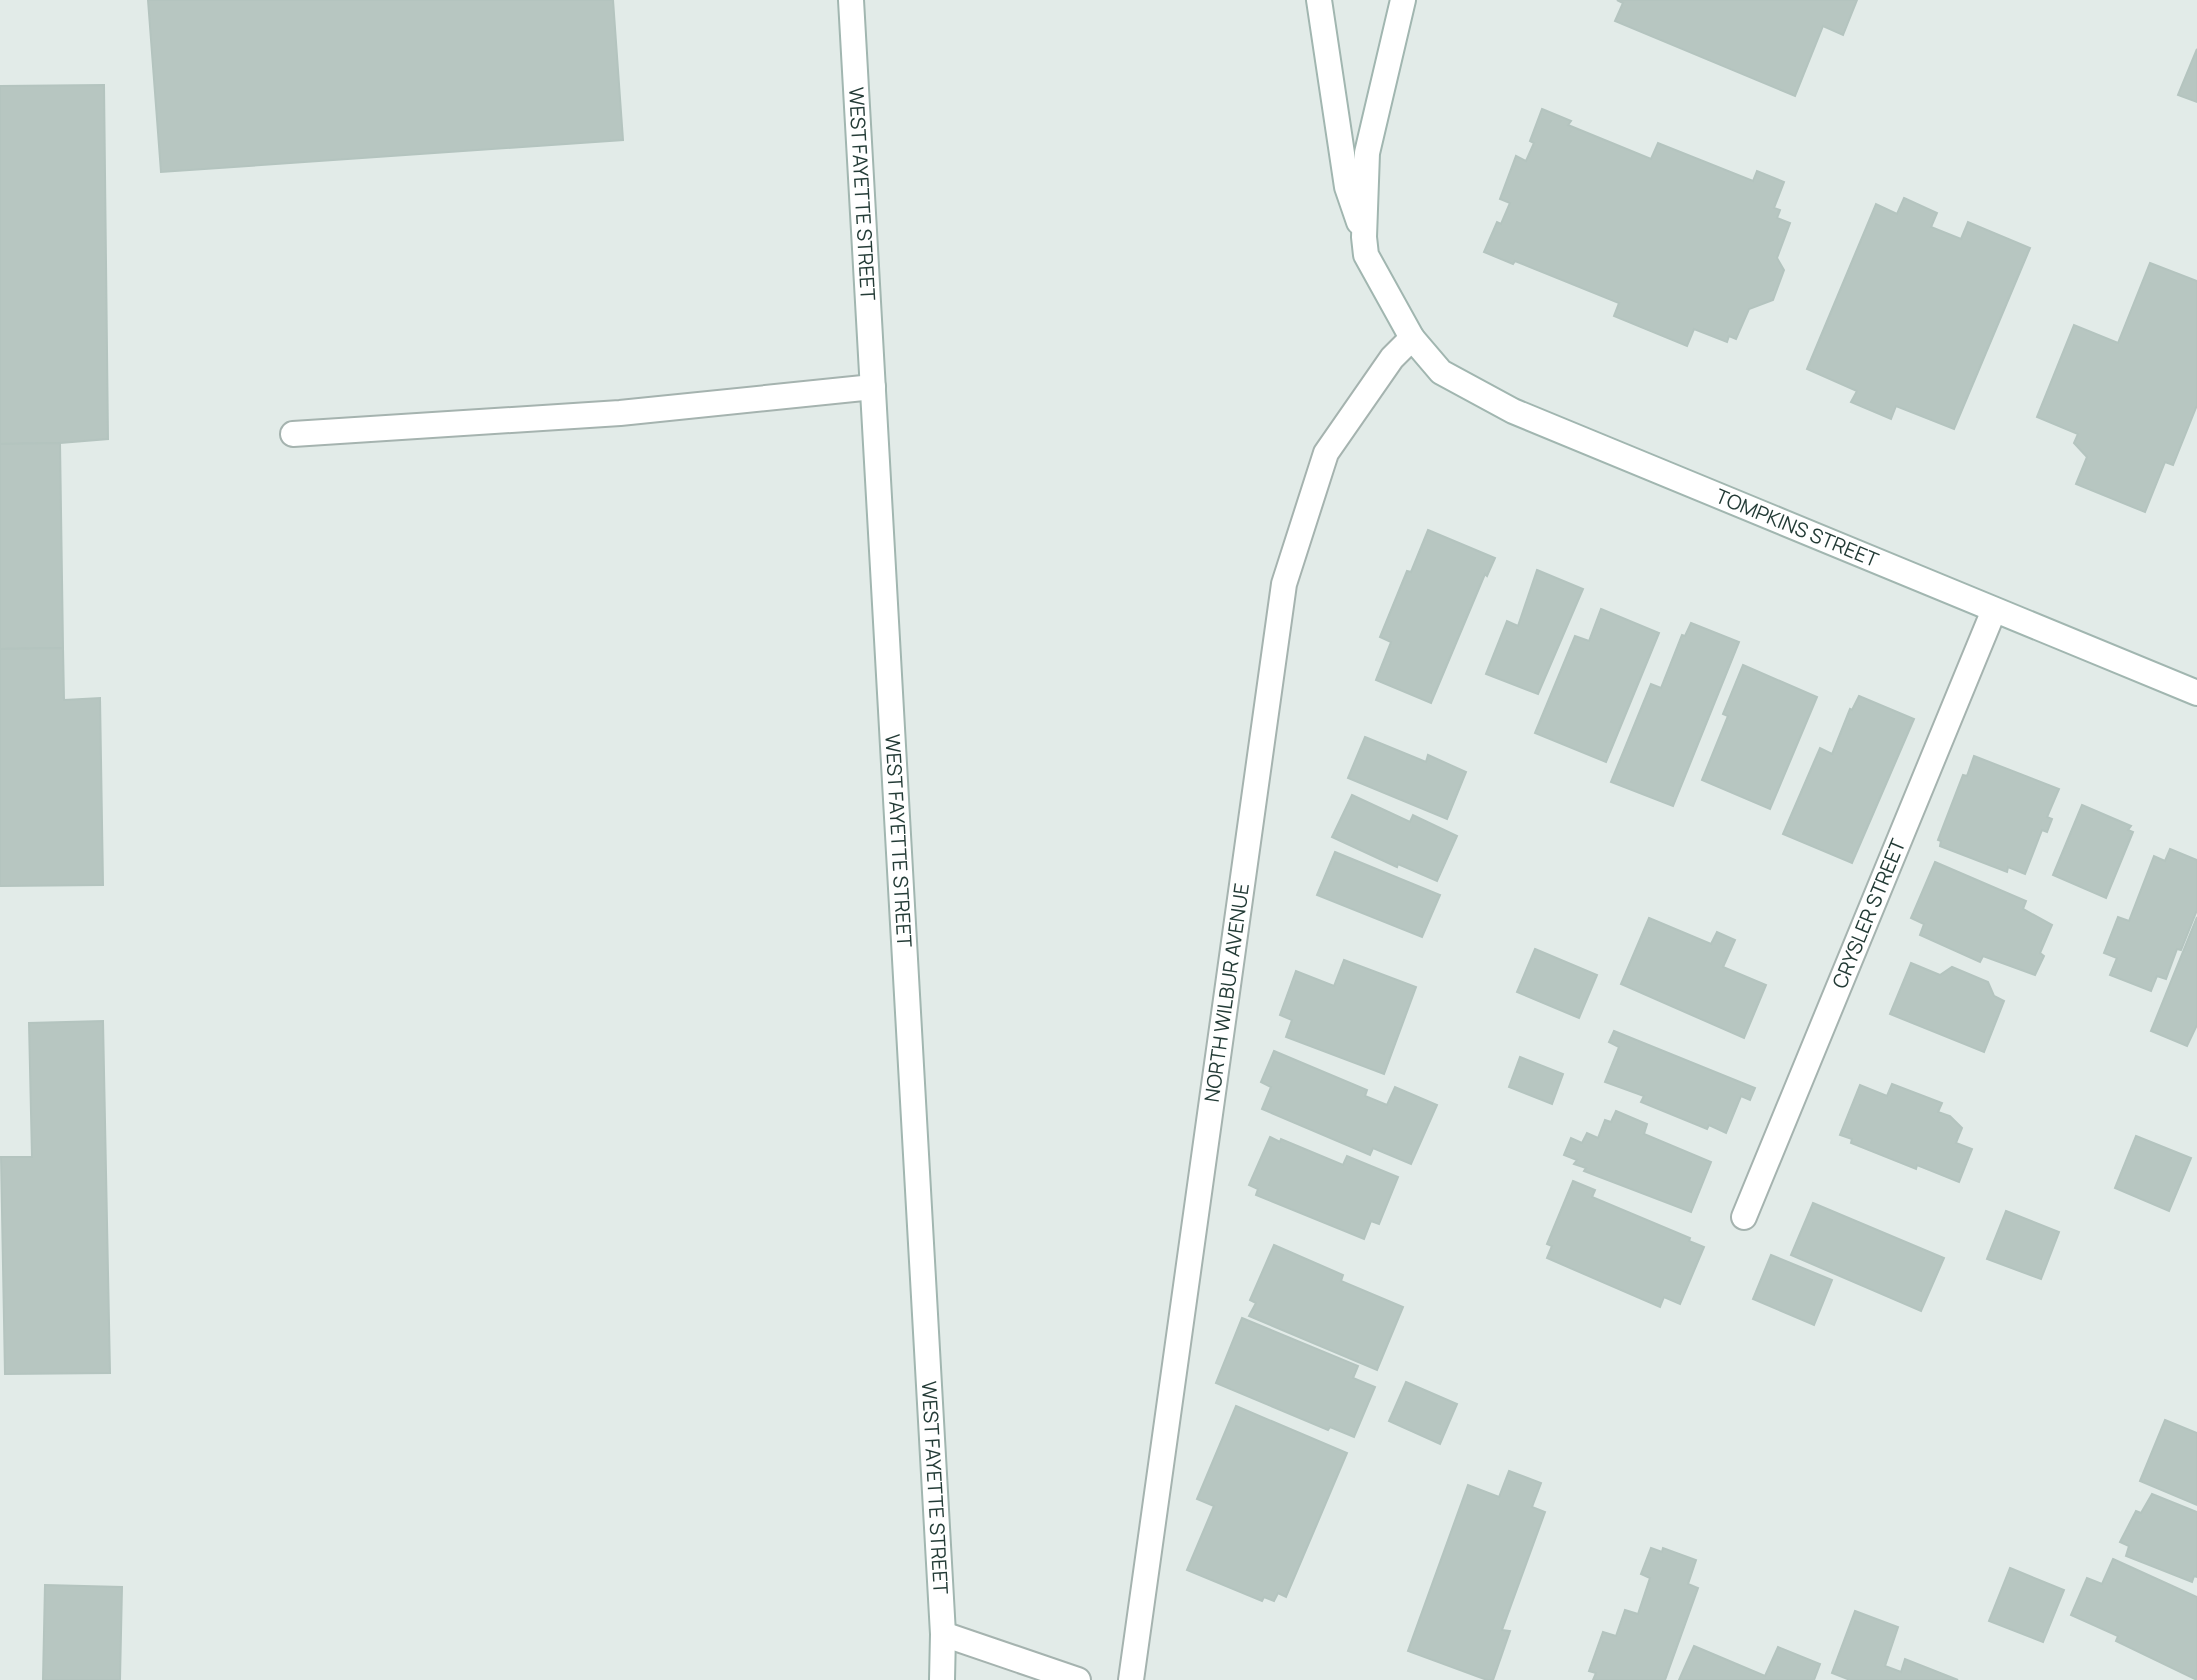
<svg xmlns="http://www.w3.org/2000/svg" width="2197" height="1680" viewBox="0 0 2197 1680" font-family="Manrope,sans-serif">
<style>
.building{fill:#b7c6c1;stroke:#b4c4bf;stroke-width:2}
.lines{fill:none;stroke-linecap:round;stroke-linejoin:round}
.lane-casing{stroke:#a5b3af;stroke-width:28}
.street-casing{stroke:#a5b3af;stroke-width:28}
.secondary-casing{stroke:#a1b6b0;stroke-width:28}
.lane{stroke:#fff;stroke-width:24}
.street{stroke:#fff;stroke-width:24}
.secondary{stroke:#fff;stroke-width:24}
.labels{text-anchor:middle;stroke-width:6;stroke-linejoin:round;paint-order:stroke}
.street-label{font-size:20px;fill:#233b36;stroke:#f2f8f5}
</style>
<rect width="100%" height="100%" fill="#e2ebe8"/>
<!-- building -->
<g class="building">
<path d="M 148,0 L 613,0 L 623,140 L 161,172 Z"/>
<path d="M 1617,0 L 1857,0 L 1843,35 L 1823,26 L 1795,96 L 1615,21 L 1623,3 Z"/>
<path d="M 2197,49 L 2197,102 L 2178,95 Z"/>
<path d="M 104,85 L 108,439 L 60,443 L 0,444 L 0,86 Z"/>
<path d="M 1542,109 L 1571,121 L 1568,125 L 1651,159 L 1658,143 L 1753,181 L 1757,171 L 1784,182 L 1774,208 L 1780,210 L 1777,218 L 1790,223 L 1777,258 L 1784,270 L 1773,300 L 1749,309 L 1736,339 L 1729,336 L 1727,342 L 1694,329 L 1687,346 L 1614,316 L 1619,303 L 1515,261 L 1513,264 L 1484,252 L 1497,222 L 1501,224 L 1510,203 L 1500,199 L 1516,156 L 1526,161 L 1534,143 L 1530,141 Z"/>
<path d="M 1904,198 L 1937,213 L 1931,227 L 1961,239 L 1968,222 L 2030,248 L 1954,429 L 1896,406 L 1891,419 L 1851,402 L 1857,391 L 1807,369 L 1876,204 L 1897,214 Z"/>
<path d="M 2150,263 L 2197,281 L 2197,405 L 2173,465 L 2165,462 L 2145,512 L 2076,484 L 2087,457 L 2074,443 L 2078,434 L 2037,417 L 2074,325 L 2118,343 Z"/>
<path d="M 60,443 L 63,648 L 0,649 L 0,444 Z"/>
<path d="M 1428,530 L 1495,558 L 1487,576 L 1485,574 L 1431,703 L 1376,680 L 1391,642 L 1380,637 L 1407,571 L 1411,572 Z"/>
<path d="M 1537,570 L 1583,589 L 1538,694 L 1486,674 L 1507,621 L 1518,626 Z"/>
<path d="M 1601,609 L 1659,633 L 1606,762 L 1535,733 L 1575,636 L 1589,641 Z"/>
<path d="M 1691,623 L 1739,642 L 1673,806 L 1611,782 L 1651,684 L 1661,688 L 1682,635 L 1685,636 Z"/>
<path d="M 63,648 L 64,700 L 100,698 L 103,885 L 0,886 L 0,649 Z"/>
<path d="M 1743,665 L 1817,697 L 1770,809 L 1702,780 L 1728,716 L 1723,714 Z"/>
<path d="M 1859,696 L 1914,719 L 1852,863 L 1783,834 L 1820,748 L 1832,754 L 1850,709 L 1852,710 Z"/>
<path d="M 1365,737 L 1426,762 L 1428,755 L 1466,772 L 1447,819 L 1348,778 Z"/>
<path d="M 1974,756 L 2059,789 L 2047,817 L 2052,819 L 2047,832 L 2042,830 L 2025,874 L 2008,867 L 2007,872 L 1940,846 L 1941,841 L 1938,840 L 1963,775 L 1967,776 Z"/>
<path d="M 1352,795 L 1410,822 L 1413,815 L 1457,836 L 1437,881 L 1398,864 L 1397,867 L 1332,837 Z"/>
<path d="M 2082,805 L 2131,826 L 2128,830 L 2133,832 L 2106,898 L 2053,875 Z"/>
<path d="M 2170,849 L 2197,860 L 2197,910 L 2181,950 L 2177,949 L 2166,979 L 2157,976 L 2151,991 L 2110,975 L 2117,958 L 2104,953 L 2118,917 L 2129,921 L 2154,856 L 2165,861 Z"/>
<path d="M 1335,852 L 1440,895 L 1422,937 L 1317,895 Z"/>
<path d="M 1935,862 L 2026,901 L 2023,909 L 2052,925 L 2040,953 L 2044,956 L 2035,975 L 1983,956 L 1980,962 L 1920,935 L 1924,924 L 1911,918 Z"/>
<path d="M 2197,917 L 2197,1025 L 2187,1046 L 2151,1031 Z"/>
<path d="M 1649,918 L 1711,944 L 1717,932 L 1735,940 L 1723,967 L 1766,985 L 1744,1038 L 1621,984 Z"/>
<path d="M 1535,949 L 1597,975 L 1579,1018 L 1517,992 Z"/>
<path d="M 1344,960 L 1416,987 L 1384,1074 L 1286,1037 L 1292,1020 L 1280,1015 L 1296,971 L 1334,986 Z"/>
<path d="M 1911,963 L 1940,975 L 1952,967 L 1988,982 L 1994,996 L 2004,1001 L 1984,1052 L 1890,1014 Z"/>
<path d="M 103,1021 L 110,1373 L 5,1374 L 1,1157 L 32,1157 L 29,1023 Z"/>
<path d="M 1614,1031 L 1755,1088 L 1750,1100 L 1741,1096 L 1726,1133 L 1709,1125 L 1707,1129 L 1641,1102 L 1644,1096 L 1605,1082 L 1619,1047 L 1609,1042 Z"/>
<path d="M 1274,1051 L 1367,1090 L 1365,1096 L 1387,1105 L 1395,1087 L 1437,1105 L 1411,1164 L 1373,1148 L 1370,1155 L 1262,1109 L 1271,1087 L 1261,1082 Z"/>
<path d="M 1520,1057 L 1563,1074 L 1552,1104 L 1509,1087 Z"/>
<path d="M 1892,1084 L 1942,1103 L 1938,1112 L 1950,1116 L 1962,1128 L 1956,1143 L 1972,1149 L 1959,1182 L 1917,1165 L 1916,1169 L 1851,1143 L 1852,1139 L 1840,1135 L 1860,1085 L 1887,1096 Z"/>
<path d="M 1616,1111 L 1647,1124 L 1644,1134 L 1711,1162 L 1691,1212 L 1584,1171 L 1586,1168 L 1574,1164 L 1577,1160 L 1564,1155 L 1571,1138 L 1582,1143 L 1587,1133 L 1598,1138 L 1605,1120 L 1611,1122 Z"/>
<path d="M 2136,1136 L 2191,1158 L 2169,1211 L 2115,1188 Z"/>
<path d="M 1270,1137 L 1280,1142 L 1281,1139 L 1343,1165 L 1347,1156 L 1398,1177 L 1379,1224 L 1371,1221 L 1364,1239 L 1256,1195 L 1258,1189 L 1249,1185 Z"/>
<path d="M 1573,1181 L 1595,1190 L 1592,1197 L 1690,1238 L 1689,1241 L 1704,1247 L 1680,1304 L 1664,1297 L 1660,1307 L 1547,1258 L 1552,1246 L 1547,1244 Z"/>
<path d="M 1813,1203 L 1944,1258 L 1921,1311 L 1791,1255 Z"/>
<path d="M 2006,1211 L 2059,1232 L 2041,1279 L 1987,1259 Z"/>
<path d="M 1274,1245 L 1343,1275 L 1341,1281 L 1403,1307 L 1377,1370 L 1249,1316 L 1256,1303 L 1250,1300 Z"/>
<path d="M 1771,1255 L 1832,1280 L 1814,1325 L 1753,1299 Z"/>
<path d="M 1242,1318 L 1358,1366 L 1353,1378 L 1375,1387 L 1354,1437 L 1330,1427 L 1328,1430 L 1216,1383 Z"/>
<path d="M 1406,1382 L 1457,1404 L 1440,1444 L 1389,1421 Z"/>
<path d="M 1236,1406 L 1347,1453 L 1286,1597 L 1278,1593 L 1274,1601 L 1264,1597 L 1262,1601 L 1187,1570 L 1214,1506 L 1197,1499 Z"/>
<path d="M 2165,1420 L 2197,1433 L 2197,1505 L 2140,1481 Z"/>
<path d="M 1509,1471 L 1541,1483 L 1532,1507 L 1545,1512 L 1502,1630 L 1510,1631 L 1493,1680 L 1487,1680 L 1408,1651 L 1468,1485 L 1499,1497 Z"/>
<path d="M 2152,1494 L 2197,1512 L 2197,1577 L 2194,1576 L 2192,1582 L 2126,1556 L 2129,1546 L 2120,1542 L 2136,1511 L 2141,1513 Z"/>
<path d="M 1651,1548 L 1662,1552 L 1663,1548 L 1696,1560 L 1688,1584 L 1698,1588 L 1665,1680 L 1593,1680 L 1596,1673 L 1589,1671 L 1603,1632 L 1616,1636 L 1625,1610 L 1638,1614 L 1650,1578 L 1641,1574 Z"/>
<path d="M 2113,1559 L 2197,1597 L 2197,1680 L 2116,1641 L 2118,1636 L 2071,1615 L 2087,1578 L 2102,1584 Z"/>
<path d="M 2010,1568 L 2064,1590 L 2043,1642 L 1989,1621 Z"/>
<path d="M 45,1585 L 122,1587 L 120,1680 L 43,1680 Z"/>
<path d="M 1855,1611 L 1898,1627 L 1885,1666 L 1901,1672 L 1905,1659 L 1958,1680 L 1850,1680 L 1832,1673 Z"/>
<path d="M 1694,1646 L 1765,1676 L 1778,1647 L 1820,1664 L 1814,1680 L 1679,1680 Z"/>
</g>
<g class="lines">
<defs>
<path id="lane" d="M 293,434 L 620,413 L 873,387"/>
<g id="street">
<path id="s1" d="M 1744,1217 L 1994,610"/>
<path d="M 943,1634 L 1078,1680"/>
<path id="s2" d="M 1131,1680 L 1284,584 L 1326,453 L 1392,358 L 1412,338"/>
</g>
<g id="secondary">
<path id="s3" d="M 851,0 L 943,1634 L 942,1680"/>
<path d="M 1319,0 L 1347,187 L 1359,222"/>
<path id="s4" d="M 1403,0 L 1367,153 L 1364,237 L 1366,255 L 1412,338 L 1441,372 L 1513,411 L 2197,693"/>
</g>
</defs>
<!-- lane casing -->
<use href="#lane" class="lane-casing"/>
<!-- street casing -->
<use href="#street" class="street-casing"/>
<!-- secondary casing -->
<use href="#secondary" class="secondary-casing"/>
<!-- lane -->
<use href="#lane" class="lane"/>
<!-- street -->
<use href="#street" class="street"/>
<!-- secondary -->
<use href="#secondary" class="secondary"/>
</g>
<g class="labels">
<!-- street labels -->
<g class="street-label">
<text dy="7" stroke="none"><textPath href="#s3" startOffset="194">WEST FAYETTE STREET</textPath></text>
<text dy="7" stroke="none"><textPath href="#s4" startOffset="788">TOMPKINS STREET</textPath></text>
<text dy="7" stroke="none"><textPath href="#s3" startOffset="842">WEST FAYETTE STREET</textPath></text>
<text dy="7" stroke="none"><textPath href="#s1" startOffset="328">CRYSLER STREET</textPath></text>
<text dy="7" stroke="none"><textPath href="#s2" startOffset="694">NORTH WILBUR AVENUE</textPath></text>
<text dy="7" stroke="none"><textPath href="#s3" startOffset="1490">WEST FAYETTE STREET</textPath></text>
</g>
</g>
</svg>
